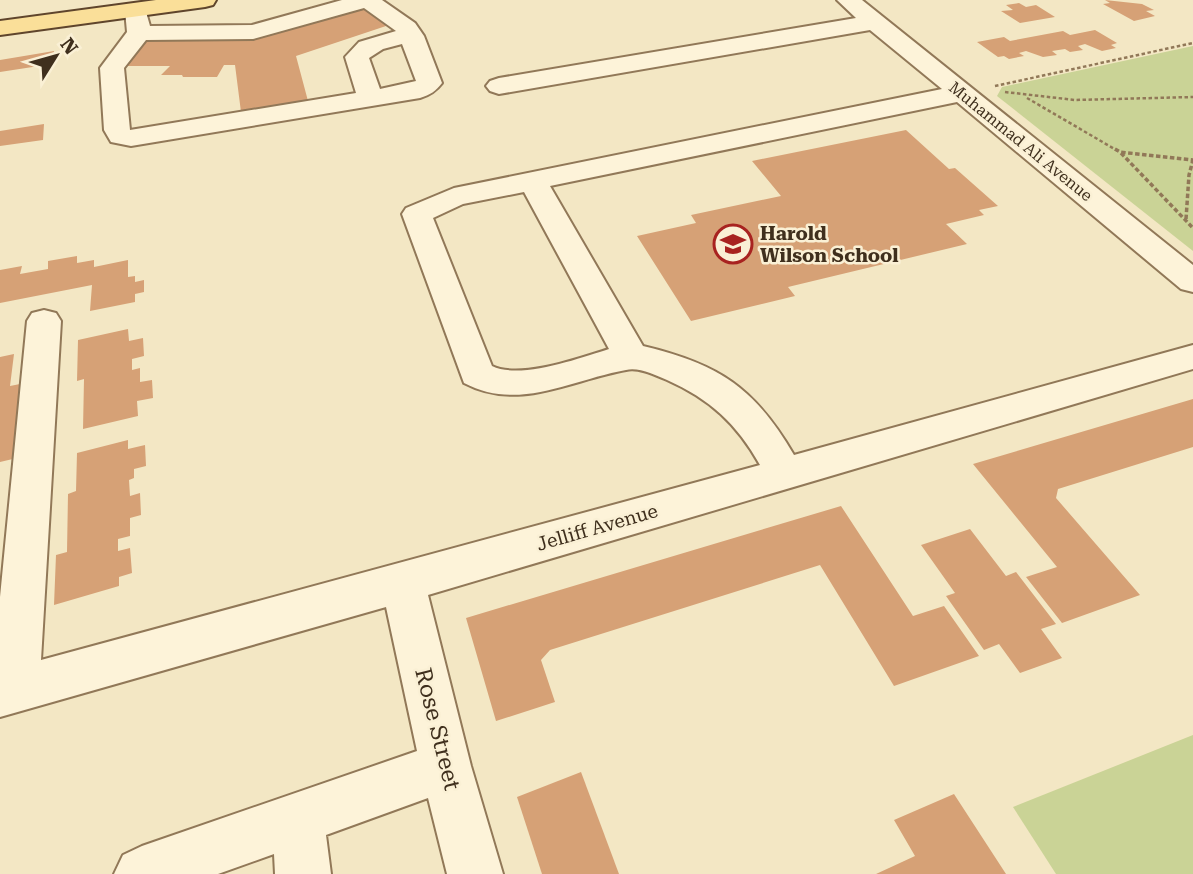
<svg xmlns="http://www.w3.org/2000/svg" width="1193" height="874" viewBox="0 0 1193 874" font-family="'Roboto Serif',serif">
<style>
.green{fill:#cad396}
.building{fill:#d6a176}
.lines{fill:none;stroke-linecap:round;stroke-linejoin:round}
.minor-casing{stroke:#917858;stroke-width:4}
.major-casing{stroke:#5f452c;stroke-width:4}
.path-far1{stroke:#917858;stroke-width:2.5;stroke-dasharray:3.5 2.5;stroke-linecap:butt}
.path{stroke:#917858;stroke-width:3.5;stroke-dasharray:4.5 2.5;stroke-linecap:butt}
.minor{fill:#fdf3d9;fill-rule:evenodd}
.major{fill:#fadf99;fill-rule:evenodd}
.labels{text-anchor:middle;stroke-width:5;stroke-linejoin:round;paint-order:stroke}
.far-street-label{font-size:16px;fill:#3f2f1d;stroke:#faf0d5}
.poi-label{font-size:19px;font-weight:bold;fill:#3f2f1d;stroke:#faf0d5;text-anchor:start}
.street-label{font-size:19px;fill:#3f2f1d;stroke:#faf0d5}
.near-street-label{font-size:23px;fill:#3f2f1d;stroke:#faf0d5}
</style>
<rect width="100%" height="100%" fill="#f3e7c4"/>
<!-- green -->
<g class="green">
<path d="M 1193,46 L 1193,251 L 997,96 L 1002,87 Z"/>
<path d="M 1193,735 L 1193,874 L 1056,874 L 1013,807 Z"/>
</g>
<!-- building -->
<g class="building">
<path d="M 1105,0 L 1142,4 L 1154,10 L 1146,11 L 1155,16 L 1134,21 L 1103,4 L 1110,3 Z"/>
<path d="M 1019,3 L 1026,7 L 1036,5 L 1055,17 L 1020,23 L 1001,11 L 1013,10 L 1006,5 Z"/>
<path d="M 361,6 L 389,25 L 296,56 L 308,101 L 241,112 L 235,65 L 224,65 L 217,77 L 183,77 L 182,75 L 161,75 L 170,66 L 126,66 L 147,38 L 261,38 Z"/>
<path d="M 1095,30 L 1117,43 L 1111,45 L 1116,48 L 1102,51 L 1085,44 L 1078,46 L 1083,50 L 1070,52 L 1065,49 L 1052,51 L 1057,55 L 1043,57 L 1026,51 L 1019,53 L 1024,56 L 1009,59 L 1004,56 L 998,57 L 977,42 L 1004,37 L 1010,41 L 1063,31 L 1070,35 Z"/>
<path d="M 54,51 L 52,64 L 0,72 L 0,60 Z"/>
<path d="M 44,124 L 43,140 L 0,146 L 0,131 Z"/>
<path d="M 906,130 L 949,169 L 955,168 L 998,206 L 979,210 L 984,215 L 946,224 L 967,244 L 788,287 L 795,296 L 691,321 L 637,236 L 696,223 L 691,215 L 781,196 L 752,161 Z"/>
<path d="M 77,256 L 77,263 L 94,260 L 94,267 L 128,260 L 128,277 L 135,276 L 135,282 L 144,280 L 144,292 L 135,294 L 135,302 L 90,311 L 92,285 L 0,303 L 0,270 L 22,266 L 20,274 L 48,269 L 48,261 Z"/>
<path d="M 128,329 L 129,341 L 143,338 L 144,356 L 132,359 L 132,370 L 140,368 L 140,382 L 152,380 L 153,398 L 137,401 L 138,416 L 83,429 L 84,379 L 77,381 L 78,340 Z"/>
<path d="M 14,354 L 10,386 L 25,383 L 17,458 L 0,462 L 0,357 Z"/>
<path d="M 1193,399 L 1193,447 L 1058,489 L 1056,498 L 1140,595 L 1062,623 L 1026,577 L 1057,567 L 973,464 Z"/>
<path d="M 128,440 L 128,449 L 145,445 L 146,466 L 134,469 L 134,478 L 129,480 L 130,496 L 140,493 L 141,515 L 130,518 L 130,536 L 118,539 L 118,551 L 130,548 L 132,573 L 119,577 L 119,586 L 54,605 L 56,555 L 67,552 L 68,494 L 76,491 L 77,453 Z"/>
<path d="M 841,506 L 913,616 L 944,606 L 979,656 L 894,686 L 820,565 L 550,650 L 541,660 L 555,702 L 496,721 L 466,618 Z"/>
<path d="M 970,529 L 1006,576 L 1016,572 L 1056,624 L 1041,629 L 1062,658 L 1020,673 L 999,644 L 984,650 L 946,596 L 955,593 L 921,545 Z"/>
<path d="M 581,772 L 619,874 L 542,874 L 517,797 Z"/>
<path d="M 954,794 L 1006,874 L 876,874 L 915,856 L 894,820 Z"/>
</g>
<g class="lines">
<defs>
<g id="minor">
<path d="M 342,0 L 382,0 L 415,23 L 424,36 L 442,83 C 436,91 430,95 420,98 L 131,146 L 111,142 L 104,130 L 100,68 L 127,32 L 125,10 L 128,5 L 144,5 L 150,26 L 252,25 ZM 364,8 L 396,31 L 359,42 L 345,57 L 356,93 L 130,130 L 124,68 L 146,40 L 253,39 ZM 402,44 L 416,81 L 380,89 L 369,58 L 383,49 Z"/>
<path d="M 837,0 L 862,0 L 1193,265 L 1193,292 L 1181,289 L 957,102 L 550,186 L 643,346 C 719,364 755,388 794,455 L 1193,345 L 1193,369 L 428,595 L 471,766 L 503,874 L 447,874 L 428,798 L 326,835 L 331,874 L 275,874 L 274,854 L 218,874 L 114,874 L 123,855 L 142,846 L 417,751 L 386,607 L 0,717 L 0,597 L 27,321 L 32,313 L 44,310 L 56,313 L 61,321 L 41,660 L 760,465 C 737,424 710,399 667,380 C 655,375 639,367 626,370 C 570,380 519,412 464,383 L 402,214 L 406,208 L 454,188 L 942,89 L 870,30 L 499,94 L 490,91 L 486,86 L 490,81 L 499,78 L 856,18 ZM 524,192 L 609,349 C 580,358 520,380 492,366 L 433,218 L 463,204 Z"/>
</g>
<path id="major" d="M 156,0 L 216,0 L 213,5 L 205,7 L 0,35 L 0,21 Z"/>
</defs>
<!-- minor casing -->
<use href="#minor" class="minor-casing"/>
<!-- major casing -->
<use href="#major" class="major-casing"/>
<!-- path-far1 -->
<g class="path-far1">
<path d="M 995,86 L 1193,43"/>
<path d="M 1005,92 L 1075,100 L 1193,97"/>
<path d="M 1027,98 L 1118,151"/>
</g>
<!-- path -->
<g class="path">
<path d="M 1115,149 L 1120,152 L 1193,160"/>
<path d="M 1121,153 L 1193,228"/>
<path d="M 1186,219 L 1189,175 L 1193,160"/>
</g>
<!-- minor -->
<use href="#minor" class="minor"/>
<!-- major -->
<use href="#major" class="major"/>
</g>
<!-- icons -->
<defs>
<symbol id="school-ring" viewBox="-11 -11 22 22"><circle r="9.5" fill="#faf0d5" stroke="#a82320" stroke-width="1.5"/><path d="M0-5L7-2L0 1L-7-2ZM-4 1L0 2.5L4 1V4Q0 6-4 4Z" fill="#a82320"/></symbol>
</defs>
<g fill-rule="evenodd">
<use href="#school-ring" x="711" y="222" width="44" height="44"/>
</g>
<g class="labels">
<!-- far-street labels -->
<g class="far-street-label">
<text transform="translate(1021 141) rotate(39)" y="6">Muhammad Ali Avenue</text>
</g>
<!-- poi labels -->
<g class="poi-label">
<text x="760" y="240">Harold<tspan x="760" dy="22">Wilson School</tspan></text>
</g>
<!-- street labels -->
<g class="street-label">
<text transform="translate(597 527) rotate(-16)" y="7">Jelliff Avenue</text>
</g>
<!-- near-street labels -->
<g class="near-street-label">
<text transform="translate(438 729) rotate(76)" y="8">Rose Street</text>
</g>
</g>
<!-- north arrow -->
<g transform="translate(56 56) rotate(53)" stroke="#faf0d5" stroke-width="5" paint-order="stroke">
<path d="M0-5L12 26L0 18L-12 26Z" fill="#3f2f1d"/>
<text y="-10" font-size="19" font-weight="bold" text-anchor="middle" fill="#3f2f1d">N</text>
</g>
</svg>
